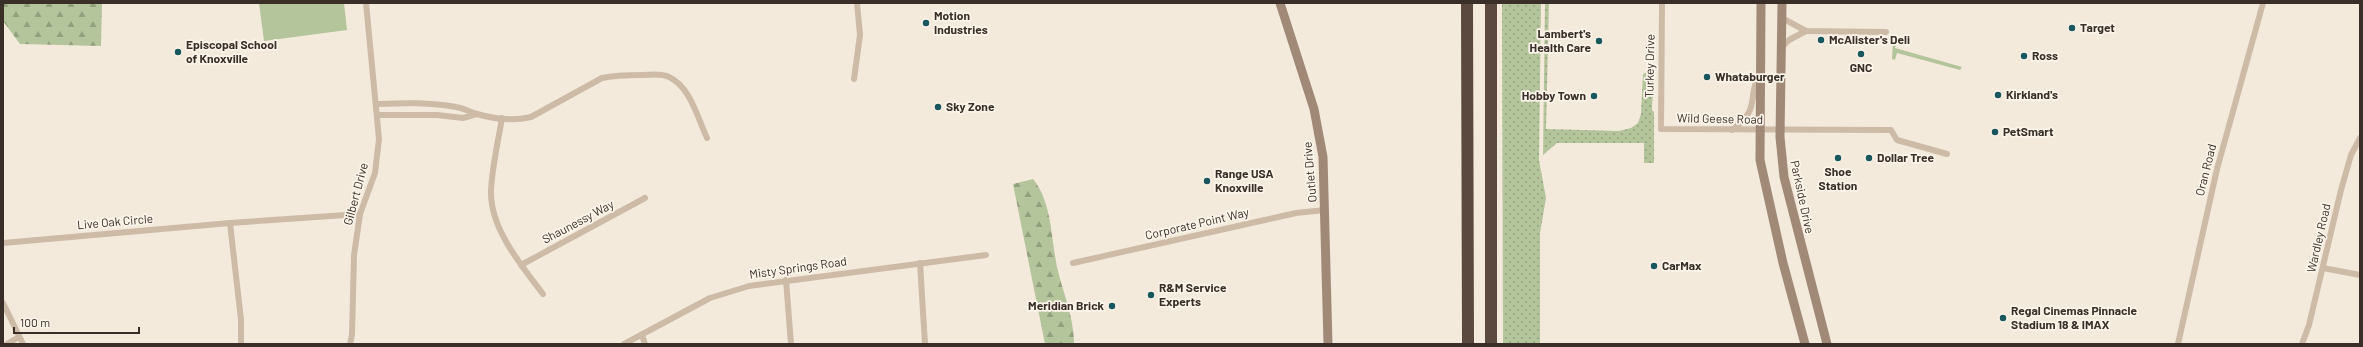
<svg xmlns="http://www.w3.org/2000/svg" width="2363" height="347" viewBox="0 0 2363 347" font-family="Barlow,sans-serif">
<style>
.grass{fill:url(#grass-dots)}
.forest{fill:url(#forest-firs)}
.garden{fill:#b4c49b}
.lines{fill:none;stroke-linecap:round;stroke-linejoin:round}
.street{stroke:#cdbba7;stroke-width:6}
.secondary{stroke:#a18978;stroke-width:9}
.highway{stroke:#5b493f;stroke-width:12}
.poi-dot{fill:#1a565e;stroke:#fbf4e9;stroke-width:1.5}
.labels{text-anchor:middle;stroke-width:3.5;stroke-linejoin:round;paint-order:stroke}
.poi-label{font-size:12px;font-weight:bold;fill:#392e28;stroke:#fbf4e9;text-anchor:start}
.street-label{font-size:12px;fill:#392e28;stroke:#fbf4e9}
</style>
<defs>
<pattern id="grass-dots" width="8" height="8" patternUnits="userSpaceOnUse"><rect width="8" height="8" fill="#b4c49b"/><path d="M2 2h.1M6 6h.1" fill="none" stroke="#93a07e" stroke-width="1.8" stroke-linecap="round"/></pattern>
<pattern id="forest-firs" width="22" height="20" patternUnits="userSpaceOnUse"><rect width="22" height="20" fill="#b4c49b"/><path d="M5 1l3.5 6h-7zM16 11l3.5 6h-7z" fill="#93a07e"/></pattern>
</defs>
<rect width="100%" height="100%" fill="#f4eadc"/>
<!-- grass -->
<g class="grass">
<path d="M 1502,3 L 1541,3 L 1539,160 L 1546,198 L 1540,233 L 1540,344 L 1503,344 Z"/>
<path d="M 1545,3 L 1549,3 L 1546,129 L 1619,131 L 1631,128 L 1638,123 L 1641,114 L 1643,74 L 1653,69 L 1655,73 C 1655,86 1652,96 1652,110 L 1654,112 L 1654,163 L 1644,163 L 1644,143 L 1557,143 L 1543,155 Z"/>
</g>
<!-- forest -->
<g class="forest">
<path d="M 3,3 L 102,3 L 101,46 L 20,44 L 3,21 Z"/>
<path d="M 1033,179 C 1052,202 1051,238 1057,267 C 1063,293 1074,317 1074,344 L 1045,344 L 1013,184 Z"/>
</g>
<!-- garden -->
<g class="garden">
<path d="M 259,3 L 344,3 L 347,30 L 264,41 Z"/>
<path d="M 1893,41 L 1897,41 L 1895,48 L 1962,67 L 1960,70 L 1897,53 L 1895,60 L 1892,59 Z"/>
</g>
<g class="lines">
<!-- street -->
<g class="street">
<path d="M 1662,3 L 1661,129 L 1891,130 L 1897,140 L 1947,154"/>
<path d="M 1782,18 L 1806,31 L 1886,32"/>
<path d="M 1781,48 L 1789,40 L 1806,31"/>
<path d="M 854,79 L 860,35 L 857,3"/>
<path d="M 377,104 C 403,103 430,102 456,107 C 463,108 470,112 477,114 C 494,119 514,121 531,117 L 602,78 C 615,75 628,75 642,75 C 650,75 661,73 669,77 C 690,86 698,119 707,138"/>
<path d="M 377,115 L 437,115 L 463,118 L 477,114"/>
<path d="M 502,118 C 498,142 492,167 491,191 C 490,229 522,266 543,294"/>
<path d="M 1732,130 C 1762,106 1746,103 1759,74"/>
<path d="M 230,223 L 241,320 L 241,344"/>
<path d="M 3,243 L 230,223 L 360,214"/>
<path d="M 920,263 L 925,344"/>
<path d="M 1073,263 L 1296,213 L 1325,210"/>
<path d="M 521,265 L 645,198"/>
<path d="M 2323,268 L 2360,275"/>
<path d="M 786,280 L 791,344"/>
<path d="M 3,303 L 23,344"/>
<path d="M 642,335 L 645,344"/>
<path d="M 7,344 L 19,337"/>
<path d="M 350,344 L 352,335 L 354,255 L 360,214 L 375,173 L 379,139 L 366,3"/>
<path d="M 624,344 L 710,298 L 749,286 L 986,255"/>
<path d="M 2178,344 L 2217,169 L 2263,3"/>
<path d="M 2302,344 L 2309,325 L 2341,190 L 2351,155 L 2360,138"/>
</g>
<!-- secondary -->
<g class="secondary">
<path d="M 1280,3 L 1314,109 L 1323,157 L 1328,344"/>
<path d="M 1761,3 L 1760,160 L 1783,263 L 1805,344"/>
<path d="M 1782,3 L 1780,137 L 1784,177 L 1827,344"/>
</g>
<!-- highway -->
<g class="highway">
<path d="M 1467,3 L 1468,344"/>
<path d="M 1491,3 L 1491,344"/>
</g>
</g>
<!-- markers -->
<g class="poi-dot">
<circle cx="926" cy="23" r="4"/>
<circle cx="2072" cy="28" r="4"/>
<circle cx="1821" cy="40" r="4"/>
<circle cx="1599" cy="41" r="4"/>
<circle cx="178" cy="52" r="4"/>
<circle cx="1861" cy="54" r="4"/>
<circle cx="2024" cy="56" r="4"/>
<circle cx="1707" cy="77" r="4"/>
<circle cx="1998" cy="95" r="4"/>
<circle cx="1594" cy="96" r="4"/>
<circle cx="938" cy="107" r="4"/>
<circle cx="1995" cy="132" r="4"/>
<circle cx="1838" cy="158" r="4"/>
<circle cx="1869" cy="158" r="4"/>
<circle cx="1207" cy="181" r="4"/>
<circle cx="1654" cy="266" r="4"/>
<circle cx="1151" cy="295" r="4"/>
<circle cx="1112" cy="306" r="4"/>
<circle cx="2003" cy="318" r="4"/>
</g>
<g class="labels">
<!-- poi labels -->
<g class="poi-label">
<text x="934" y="20">Motion<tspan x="934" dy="14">Industries</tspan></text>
<text x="2080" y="32">Target</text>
<text x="1591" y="38" text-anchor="end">Lambert's<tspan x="1591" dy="14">Health Care</tspan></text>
<text x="1829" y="44">McAlister's Deli</text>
<text x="186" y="49">Episcopal School<tspan x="186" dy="14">of Knoxville</tspan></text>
<text x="2032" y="60">Ross</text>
<text x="1861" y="72" text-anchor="middle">GNC</text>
<text x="1715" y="81">Whataburger</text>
<text x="2006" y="99">Kirkland's</text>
<text x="1586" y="100" text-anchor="end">Hobby Town</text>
<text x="946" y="111">Sky Zone</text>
<text x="2003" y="136">PetSmart</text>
<text x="1877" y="162">Dollar Tree</text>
<text x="1838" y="176" text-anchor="middle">Shoe<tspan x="1838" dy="14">Station</tspan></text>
<text x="1215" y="178">Range USA<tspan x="1215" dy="14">Knoxville</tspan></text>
<text x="1662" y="270">CarMax</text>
<text x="1159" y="292">R&amp;M Service<tspan x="1159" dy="14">Experts</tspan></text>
<text x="1104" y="310" text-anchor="end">Meridian Brick</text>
<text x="2011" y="315">Regal Cinemas Pinnacle<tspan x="2011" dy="14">Stadium 18 &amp; IMAX</tspan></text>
</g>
<!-- street labels -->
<g class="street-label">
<text transform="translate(1650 66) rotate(-89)" y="4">Turkey Drive</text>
<text transform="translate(1720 119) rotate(1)" y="4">Wild Geese Road</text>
<text transform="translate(2206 170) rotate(-76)" y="4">Oran Road</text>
<text transform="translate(1310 172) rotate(-95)" y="4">Outlet Drive</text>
<text transform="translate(356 194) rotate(-75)" y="4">Gilbert Drive</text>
<text transform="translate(1802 197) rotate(78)" y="4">Parkside Drive</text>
<text transform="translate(115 222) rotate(-5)" y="4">Live Oak Circle</text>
<text transform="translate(578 222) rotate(-28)" y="4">Shaunessy Way</text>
<text transform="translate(1197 224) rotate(-13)" y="4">Corporate Point Way</text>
<text transform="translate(2319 238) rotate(-77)" y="4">Wardley Road</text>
<text transform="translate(798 268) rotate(-8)" y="4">Misty Springs Road</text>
</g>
</g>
<!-- border -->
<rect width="2363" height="347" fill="none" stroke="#392e28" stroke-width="8"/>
<!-- scale -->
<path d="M14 327v6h125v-6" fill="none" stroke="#392e28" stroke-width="2"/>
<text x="20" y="327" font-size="12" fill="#392e28" stroke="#fbf4e9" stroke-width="3" paint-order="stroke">100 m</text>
</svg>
